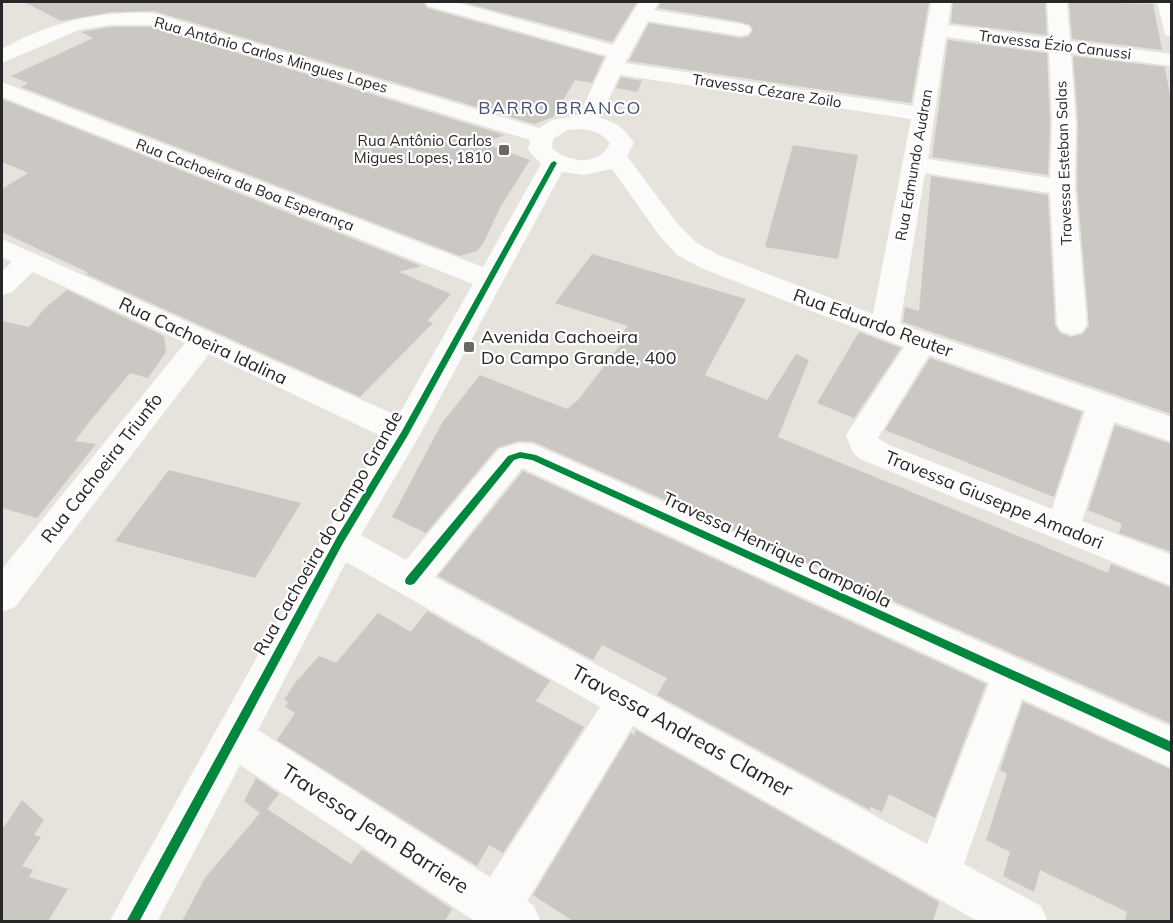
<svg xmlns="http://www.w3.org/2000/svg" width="1173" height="923" viewBox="0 0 1173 923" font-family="Mulish,sans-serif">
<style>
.building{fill:#cbc8c3}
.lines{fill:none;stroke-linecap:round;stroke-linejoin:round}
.minor{fill:#fbfbfa;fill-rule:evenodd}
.cycleway-casing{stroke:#fff;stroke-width:4}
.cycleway{fill:#00873e;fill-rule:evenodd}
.poi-dot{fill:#6a6866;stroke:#fff;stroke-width:2}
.labels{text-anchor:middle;stroke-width:4.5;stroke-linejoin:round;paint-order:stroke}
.far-street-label{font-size:15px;fill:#272727;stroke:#fff}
.far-poi-label{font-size:15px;fill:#272727;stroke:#fff;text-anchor:end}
.far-quarter-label{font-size:18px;letter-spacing:1.5px;fill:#485177;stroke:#fff}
.street-label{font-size:18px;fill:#272727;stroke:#fff}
.poi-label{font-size:18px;fill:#272727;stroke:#fff;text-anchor:start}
.near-street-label{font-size:21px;fill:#272727;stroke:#fff}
</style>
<rect width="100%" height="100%" fill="#e6e2dc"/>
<!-- building -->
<g class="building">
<path d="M 24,2 L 423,2 L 427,8 L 604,57 L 592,83 L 575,80 L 553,117 L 534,124 L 154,11 L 112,12 L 61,21 Z"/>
<path d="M 462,2 L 554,3 L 637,2 L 612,42 Z"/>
<path d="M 661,2 L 929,2 L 911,103 L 629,61 L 649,23 L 741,38 L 749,36 L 753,30 L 750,25 L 741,22 L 658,8 Z"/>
<path d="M 953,2 L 1045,2 L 1047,35 L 951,23 Z"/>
<path d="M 1069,2 L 1153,4 L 1162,50 L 1072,39 Z"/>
<path d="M 110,27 L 152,27 L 505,135 L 483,143 L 530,160 L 501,206 L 483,244 L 477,251 L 460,256 L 21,87 L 28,83 L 11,76 L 93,38 L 81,32 Z"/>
<path d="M 948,40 L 1047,53 L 1050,123 L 1048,175 L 932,157 Z"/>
<path d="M 1073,56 L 1165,67 L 1172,107 L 1172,414 L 903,322 L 905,307 L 919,311 L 931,176 L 1048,195 L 1055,325 L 1060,333 L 1071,337 L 1083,334 L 1089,326 L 1077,187 L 1078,123 Z"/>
<path d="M 621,77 L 642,81 L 637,92 L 616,88 Z"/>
<path d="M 2,99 L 421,266 L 399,272 L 451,294 L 427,321 L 433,323 L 360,397 L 86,274 L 88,273 L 85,271 L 2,232 L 2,189 L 28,173 L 2,162 Z"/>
<path d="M 793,145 L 858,155 L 838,259 L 765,247 Z"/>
<path d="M 592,254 L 746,299 L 705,375 L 767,400 L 796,354 L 809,360 L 778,437 L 1108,573 L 1111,564 L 1172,588 L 1172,724 L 534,442 L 519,441 L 497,448 L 426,533 L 392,517 L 442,423 L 480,375 L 567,409 L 578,400 L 624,340 L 618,338 L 628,326 L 555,303 Z"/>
<path d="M 67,290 L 164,336 L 166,352 L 148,378 L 130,373 L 90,421 L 75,441 L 96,444 L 37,518 L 2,508 L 2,321 L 29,327 L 45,308 Z"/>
<path d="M 859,332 L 901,348 L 854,418 L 817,403 Z"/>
<path d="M 930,358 L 1082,412 L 1054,497 L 885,430 Z"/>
<path d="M 1115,425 L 1172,444 L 1172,552 L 1119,533 L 1122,524 L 1088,510 Z"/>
<path d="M 169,470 L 301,503 L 255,578 L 115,541 Z"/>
<path d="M 523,471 L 986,684 L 935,818 L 889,794 L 882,812 L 871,807 L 870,810 L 657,695 L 667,678 L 602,645 L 593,660 L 438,576 Z"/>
<path d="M 427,611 L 550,681 L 536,701 L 584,727 L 503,853 L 489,845 L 477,866 L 277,740 L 295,713 L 285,707 L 288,702 L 284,700 L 295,683 L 319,656 L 336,663 L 378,613 L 411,632 Z"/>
<path d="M 1023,702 L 1172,770 L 1172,921 L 1125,921 L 1127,912 L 1040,870 L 1034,892 L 1003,876 L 1010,852 L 986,840 L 1007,774 L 1000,770 Z"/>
<path d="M 636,730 L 939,902 L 933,921 L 573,921 L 533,895 L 631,733 L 634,735 Z"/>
<path d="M 256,778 L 279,794 L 267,809 L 351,864 L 362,849 L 452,909 L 445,921 L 182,921 L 205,878 L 260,813 L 244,801 Z"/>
<path d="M 22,800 L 44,820 L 34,835 L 41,837 L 22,866 L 33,870 L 29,877 L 68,889 L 48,921 L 2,921 L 2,826 L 4,827 Z"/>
</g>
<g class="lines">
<!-- minor -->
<g class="minor">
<path d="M 425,2 L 455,2 L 613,45 L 639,2 L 659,2 L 654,10 L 741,24 L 748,26 L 751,30 L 748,34 L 741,36 L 648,21 L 625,63 L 913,106 L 931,2 L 951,2 L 948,25 L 1049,38 L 1047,2 L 1067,2 L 1070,41 L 1172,54 L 1172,66 L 1071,53 L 1076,123 L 1075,187 L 1087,325 L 1082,332 L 1072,335 L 1062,332 L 1057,325 L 1050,193 L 925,173 L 900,324 L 1172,417 L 1172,442 L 1114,422 L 1082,521 L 1172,555 L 1172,586 L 860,459 L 853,453 L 846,435 L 904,347 L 701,268 L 677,255 L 659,235 L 612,169 L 584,175 L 562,172 L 421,433 L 361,535 L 406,560 L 499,449 L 520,443 L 533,444 L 1172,727 L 1172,768 L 1022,699 L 964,864 L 1041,906 L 1048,922 L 979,922 L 633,726 L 527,901 L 534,906 L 541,922 L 476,922 L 240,765 L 157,922 L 109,922 L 328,530 L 385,438 L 209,354 L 15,607 L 2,612 L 2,569 L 185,343 L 33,272 L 12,292 L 2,295 L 2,271 L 12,262 L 2,257 L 2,239 L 398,416 L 473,284 L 2,97 L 2,82 L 483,267 L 541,164 L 528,150 L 530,140 L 152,25 L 110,25 L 79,30 L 2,63 L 2,49 C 50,22 97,11 153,13 L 539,128 L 552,120 L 579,115 L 607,56 L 428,6 ZM 946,37 L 1049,51 L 1052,123 L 1050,178 L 928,159 ZM 620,75 L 911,119 L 873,314 L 721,256 L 697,243 L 677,223 L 627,156 L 634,143 C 625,129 617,122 600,118 ZM 580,129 C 593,130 602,133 610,143 C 599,166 570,164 552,148 L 553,139 L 568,130 ZM 929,355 L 1085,411 L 1052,509 L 889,445 L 878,438 ZM 522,468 L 989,683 L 927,844 L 435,577 ZM 346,562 L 600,707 L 490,877 L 258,730 Z"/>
<path d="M 1157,2 L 1172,2 L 1172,37 L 1165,35 Z"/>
</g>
<defs>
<g id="cycleway">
<path d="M 554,161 L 557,163 L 408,435 L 343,543 L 139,922 L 126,922 L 337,537 L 402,431 L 551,163 Z"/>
<path d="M 520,452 L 536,455 L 1172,742 L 1172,753 L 532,460 L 520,458 L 514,460 L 414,584 L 410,585 L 406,584 L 405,581 L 406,578 L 508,456 Z"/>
</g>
</defs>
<!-- cycleway casing -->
<use href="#cycleway" class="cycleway-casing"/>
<!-- cycleway -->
<use href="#cycleway" class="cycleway"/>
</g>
<!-- markers -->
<g class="poi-dot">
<rect x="498" y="144" width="12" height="12" rx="3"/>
<rect x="463" y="341" width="12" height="12" rx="3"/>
</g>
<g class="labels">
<!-- far-street labels -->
<g class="far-street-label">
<text transform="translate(1055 45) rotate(7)" y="5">Travessa Ézio Canussi</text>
<text transform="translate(271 55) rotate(16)" y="5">Rua Antônio Carlos Mingues Lopes</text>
<text transform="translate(767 91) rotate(9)" y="5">Travessa Cézare Zoilo</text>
<text transform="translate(1064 163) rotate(-92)" y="5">Travessa Esteban Salas</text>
<text transform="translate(914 165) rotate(-80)" y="5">Rua Edmundo Audran</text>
<text transform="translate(245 185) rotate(21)" y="5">Rua Cachoeira da Boa Esperança</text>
</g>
<!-- far-poi labels -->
<g class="far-poi-label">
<text x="492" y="146">Rua Antônio Carlos<tspan x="492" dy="17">Migues Lopes, 1810</tspan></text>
</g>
<!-- far-quarter labels -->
<g class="far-quarter-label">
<text x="560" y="114">BARRO BRANCO</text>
</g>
<!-- street labels -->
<g class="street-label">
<text transform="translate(873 323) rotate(20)" y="6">Rua Eduardo Reuter</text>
<text transform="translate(203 341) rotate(25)" y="6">Rua Cachoeira Idalina</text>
<text transform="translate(102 468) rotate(-52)" y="6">Rua Cachoeira Triunfo</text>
<text transform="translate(994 500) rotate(22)" y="6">Travessa Giuseppe Amadori</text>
<text transform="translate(328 533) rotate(-60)" y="6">Rua Cachoeira do Campo Grande</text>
<text transform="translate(777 550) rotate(25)" y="6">Travessa Henrique Campaiola</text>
</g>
<!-- poi labels -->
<g class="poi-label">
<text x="481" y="343">Avenida Cachoeira<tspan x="481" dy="21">Do Campo Grande, 400</tspan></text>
</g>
<!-- near-street labels -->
<g class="near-street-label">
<text transform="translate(682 731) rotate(29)" y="7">Travessa Andreas Clamer</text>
<text transform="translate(375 829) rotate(33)" y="7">Travessa Jean Barriere</text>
</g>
</g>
<!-- border -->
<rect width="1173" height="923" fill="none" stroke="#272727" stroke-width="6"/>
</svg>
